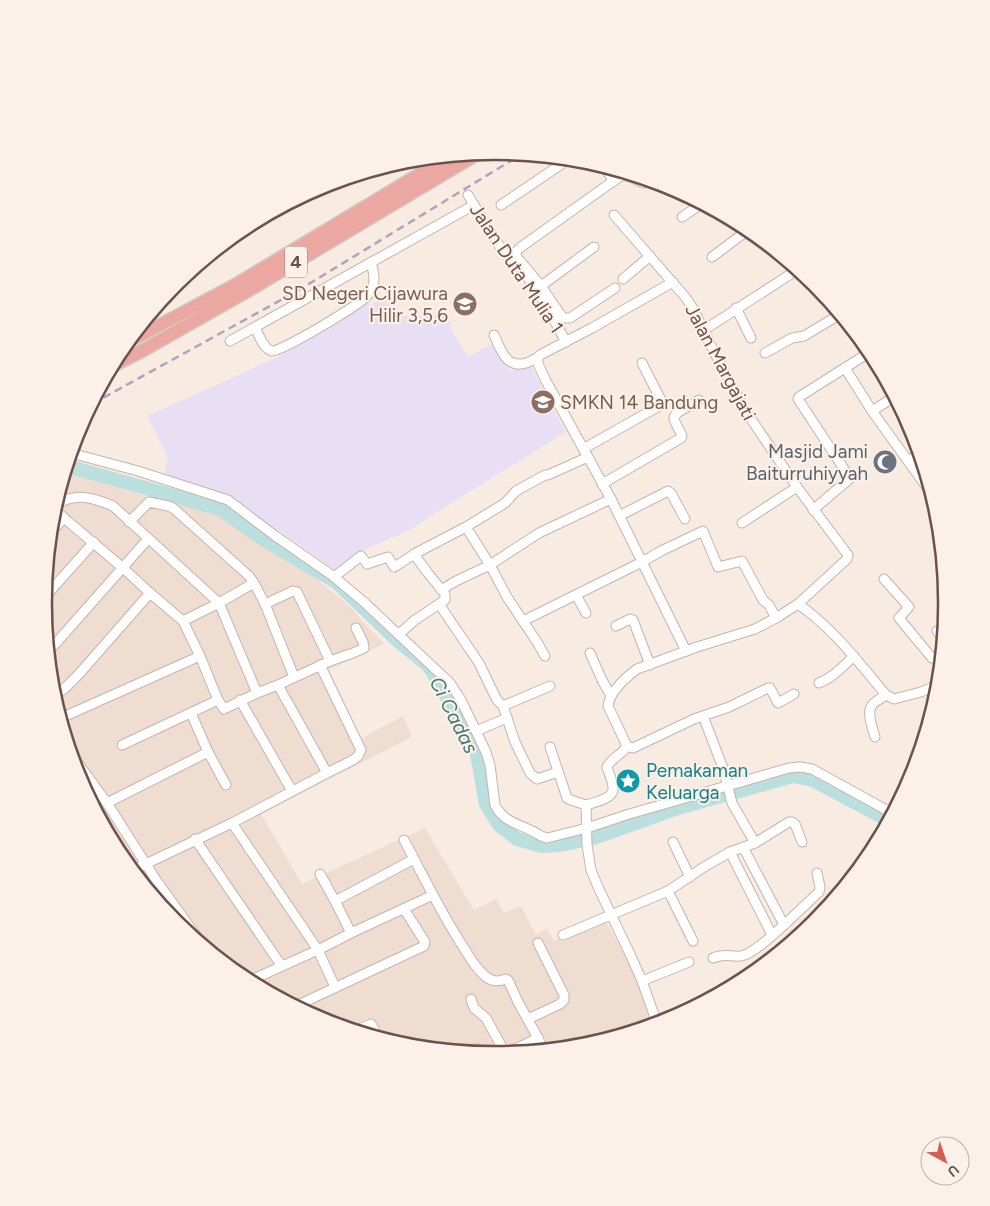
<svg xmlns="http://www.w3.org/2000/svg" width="990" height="1206" viewBox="0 0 990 1206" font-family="Figtree,sans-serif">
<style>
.residential{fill:#efddd2}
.commercial{fill:#f7dcd7}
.education{fill:#e9dff4}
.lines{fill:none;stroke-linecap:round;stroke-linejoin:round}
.river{stroke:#badfde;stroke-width:14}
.minor-casing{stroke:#c7b3ab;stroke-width:11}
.highway-casing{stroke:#d3cbc9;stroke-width:15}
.minor{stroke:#fff;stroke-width:9}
.highway{stroke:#eba8a0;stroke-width:12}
.rail{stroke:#aea3bf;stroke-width:2.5;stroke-dasharray:8 5;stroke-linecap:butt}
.labels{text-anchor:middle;stroke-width:4;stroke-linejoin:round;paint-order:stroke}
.shield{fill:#fcf1e8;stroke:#97827b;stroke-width:1}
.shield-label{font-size:18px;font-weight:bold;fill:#6c524c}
.street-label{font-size:19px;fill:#6c524c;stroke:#fcf1e8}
.education-label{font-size:19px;fill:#785e54;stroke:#fcf1e8;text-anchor:end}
.worship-label{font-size:19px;fill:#5b616d;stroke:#fcf1e8;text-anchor:end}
.culture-label{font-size:19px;fill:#0d838f;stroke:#fcf1e8;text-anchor:start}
.water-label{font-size:20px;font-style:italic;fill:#467777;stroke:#fcf1e8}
.rim{fill:none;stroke:#6c524c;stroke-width:2.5}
</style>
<rect width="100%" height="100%" fill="#f8ece2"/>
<!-- residential -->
<path class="residential" d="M 66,472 L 127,491 L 212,513 L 222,517 L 262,545 L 313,576 L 348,605 L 384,644 L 324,672 L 360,739 L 403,716 L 412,737 L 261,814 L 302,884 L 425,828 L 474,910 L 496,899 L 504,913 L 521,906 L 536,935 L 547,929 L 554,941 L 604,918 L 634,972 L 653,1024 L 583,1046 L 495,1054 L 407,1046 L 322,1020 L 244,978 L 176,922 L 120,853 L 78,775 L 52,691 L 44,603 L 52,515 Z"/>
<!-- commercial -->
<path class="commercial" d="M 121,828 L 141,862 L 130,867 L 120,853 L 109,834 Z"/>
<!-- education -->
<path class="education" d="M 390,292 L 401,316 L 443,315 L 452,324 L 450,325 L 451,329 L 468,357 L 491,344 L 509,371 L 530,366 L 540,382 L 541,388 L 566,432 L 461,497 L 408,531 L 385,541 L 368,548 L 337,571 L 232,498 L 163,477 L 168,458 L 147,416 L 278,357 L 334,326 L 368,302 L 371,306 Z"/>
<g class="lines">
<!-- river -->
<path class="river" d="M 67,466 L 220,509 L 263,539 L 336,582 L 398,641 L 429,666 L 466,731 L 477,754 L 486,804 L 499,825 L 517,839 L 542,846 L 560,845 L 594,838 L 678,808 L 793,776 L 813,780 L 888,820"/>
<defs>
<g id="minor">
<path d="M 604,167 L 614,181"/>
<path d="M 468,195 L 496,241 L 505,253 L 518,266"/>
<path d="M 501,205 L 569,159"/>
<path d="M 614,215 L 686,298 L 694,310 L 713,350 L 745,410 L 797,487 L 848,555 L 847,559 L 798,604"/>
<path d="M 682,217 L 701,204"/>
<path d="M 712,257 L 748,230"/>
<path d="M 623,279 L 650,256"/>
<path d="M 529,280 L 548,309 L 566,342"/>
<path d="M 541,286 L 594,247"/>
<path d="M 615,288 L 570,318 L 563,318 L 541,286 L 516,256 L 515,253 L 521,247 L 619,177 C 628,173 635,180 644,183 L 651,181"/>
<path d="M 736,308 L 751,338"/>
<path d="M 255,327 C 259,335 263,349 272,351 C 281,352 361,304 368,295 C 377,284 374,274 371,262"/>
<path d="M 704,330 L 797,270"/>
<path d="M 494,335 C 501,350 506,369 526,363 C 531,361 537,359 540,355 L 592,328 L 673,282"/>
<path d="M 230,341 L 474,205"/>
<path d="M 765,353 L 792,338 L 804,336 L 839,315"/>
<path d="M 538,358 L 538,364 L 546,381 L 611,499 L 686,651"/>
<path d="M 845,368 L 872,411 L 931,493"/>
<path d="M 872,411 L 894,397"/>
<path d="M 583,449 L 661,405 L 662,402 L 642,363"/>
<path d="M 71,453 L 138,471 L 228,500 L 274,535 L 333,576 L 365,603 L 450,683 L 461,700 L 486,752 L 490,765 L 495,805 C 505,825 524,824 541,836 L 547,838 L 587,828 L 626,815 L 789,768 L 800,767 L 812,769 L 892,813"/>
<path d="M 909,461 L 919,453"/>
<path d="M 848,475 L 798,399 L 799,397 L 870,352"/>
<path d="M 602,484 L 681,438 L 682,436 C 680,429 674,424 674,417 L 677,413 L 699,400"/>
<path d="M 56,504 C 77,493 92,497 113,506 L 219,603 L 257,693"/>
<path d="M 54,508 L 64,518 L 123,568 L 150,593 L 183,621 L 200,656 L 218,700 L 224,709 L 257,693 L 278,685 L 330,661 L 297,592 L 293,591 L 265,604"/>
<path d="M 813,510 L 854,475"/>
<path d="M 619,516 L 668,491 L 671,493 L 685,519"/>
<path d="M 129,522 L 149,502 L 168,506 L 173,508 L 249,576 L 254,583 L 265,604 L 294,677"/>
<path d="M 742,523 L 797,487"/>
<path d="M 466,527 L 490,565 L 507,597 L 537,642 L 545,656"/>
<path d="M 51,532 L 64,518"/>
<path d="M 334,577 L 361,556 L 367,564 L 388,557 L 394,567 L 396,566 L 416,553 L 466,527 L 505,503 L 516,491 L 545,475 L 548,475 L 588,457"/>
<path d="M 884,579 L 909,607 L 899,618 L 932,658 L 936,659 L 941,656"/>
<path d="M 441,590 L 456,581 L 490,565 L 539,533 L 611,499"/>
<path d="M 576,595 L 586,613"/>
<path d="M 44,598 L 94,542"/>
<path d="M 439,604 L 479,663 L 493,692 L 497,700 L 503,706 L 515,742 L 530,773 L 537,779 L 558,772"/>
<path d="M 183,621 L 219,603 L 254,583"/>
<path d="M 523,621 L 642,562 L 661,551 L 703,531 L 718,567 L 742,561 L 763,600 L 769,605 L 776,618"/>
<path d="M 616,626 L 630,619 L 633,620 L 650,665"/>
<path d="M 937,631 L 943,638"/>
<path d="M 399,634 L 415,620 L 445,600 L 445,594 L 427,572 L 414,554"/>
<path d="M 49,651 L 148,539"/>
<path d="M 590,653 L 602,680 L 611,696"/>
<path d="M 330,661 L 353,653 L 364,648 L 363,642 L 356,628"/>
<path d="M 819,683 C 833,678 843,666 854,656"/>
<path d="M 278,685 L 327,773"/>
<path d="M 54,696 L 65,688 L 79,674 L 150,593"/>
<path d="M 240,700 L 292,791"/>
<path d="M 503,706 L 550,686"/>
<path d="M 703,716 L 723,768 L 732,803 L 755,843"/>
<path d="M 61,718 L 200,656"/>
<path d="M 476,731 L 507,718"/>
<path d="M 875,737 C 873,729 866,713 872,705 C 875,701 882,698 886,695"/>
<path d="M 122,745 L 218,700"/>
<path d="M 627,746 L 633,748 L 694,719 L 729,707 L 768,688 L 770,688 L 778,703 L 794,694"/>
<path d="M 550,747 L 567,798 L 571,800 L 586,805"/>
<path d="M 208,752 L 226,785"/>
<path d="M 72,755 L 107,803 L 156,880 L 202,944"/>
<path d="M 107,803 L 208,752 L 191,713"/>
<path d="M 232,823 L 318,950 L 335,987"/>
<path d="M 195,839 L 281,965"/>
<path d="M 404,840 C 423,875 440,911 462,945 C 469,956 475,968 485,976 C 492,982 498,982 506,979 L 508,980 L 518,1002 L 538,1038 L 543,1050"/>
<path d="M 673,842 L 690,877"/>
<path d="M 743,847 L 784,925 L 819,892 L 820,887 L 817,873"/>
<path d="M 730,852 L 772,935"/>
<path d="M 133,870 L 232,823 L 327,773 L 353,760 L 358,756 L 361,750 L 320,665"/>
<path d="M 320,874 L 335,901 L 351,933"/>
<path d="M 668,891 L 693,941"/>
<path d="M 335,901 L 414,859"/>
<path d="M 563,935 L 668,891 L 704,867 L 730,852 L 755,843 L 789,822 L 792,822 L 795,824 L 802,842"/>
<path d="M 713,958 C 724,953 731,957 741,956 C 753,954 775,933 784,925"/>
<path d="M 249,981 L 318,950 L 351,933 L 433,895"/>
<path d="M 642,981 L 689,962"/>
<path d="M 471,999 L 474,1008 L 486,1018 L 505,1053"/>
<path d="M 296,1006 L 424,946 L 425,942 L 404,909"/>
<path d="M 528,1019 L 560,1004 L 564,1000 L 564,995 L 538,943"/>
<path d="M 657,1023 L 642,981 L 630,954 L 598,887 L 591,870 L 587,845 L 586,805 C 595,802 614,799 613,788 C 613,781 609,774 607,767 C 612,757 622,755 627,746 L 608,706 C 610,691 625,678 637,669 L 697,647 L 755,629 L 776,618 L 798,604 C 833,628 859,663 886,695 L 894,699 L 921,692 L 938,685"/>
<path d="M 357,1030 L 371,1024 L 378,1037"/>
<path d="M 476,1048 L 478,1053"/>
<path d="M 507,1053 L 538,1038"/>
</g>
<g id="highway">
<path d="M 128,342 L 237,284 L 450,156"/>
<path d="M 112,366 L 140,352 L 256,286 L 477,154"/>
</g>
</defs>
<!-- minor casing -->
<use href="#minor" class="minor-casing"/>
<!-- highway casing -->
<use href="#highway" class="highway-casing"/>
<!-- minor -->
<use href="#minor" class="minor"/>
<!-- highway -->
<use href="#highway" class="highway"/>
<!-- rail -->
<path class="rail" d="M 92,404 L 299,290 L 522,154"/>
</g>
<!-- icons -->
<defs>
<symbol id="school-disc" viewBox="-11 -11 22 22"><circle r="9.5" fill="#8d6e63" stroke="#fcf1e8"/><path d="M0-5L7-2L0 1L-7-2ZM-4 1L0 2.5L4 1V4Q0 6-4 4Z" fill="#fff"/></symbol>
<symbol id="mosque-disc" viewBox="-11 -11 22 22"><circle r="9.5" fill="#6b7280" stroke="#fcf1e8"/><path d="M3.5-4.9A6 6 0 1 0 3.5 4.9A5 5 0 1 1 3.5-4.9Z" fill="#fff"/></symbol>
<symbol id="sight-disc" viewBox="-11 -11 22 22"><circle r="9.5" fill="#0f9aa8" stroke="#fcf1e8"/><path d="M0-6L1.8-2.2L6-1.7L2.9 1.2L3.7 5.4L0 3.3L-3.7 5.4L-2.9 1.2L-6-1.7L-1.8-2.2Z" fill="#fff"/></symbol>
</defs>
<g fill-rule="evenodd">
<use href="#school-disc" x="451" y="290" width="28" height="28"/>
<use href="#school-disc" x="529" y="388" width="28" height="28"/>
<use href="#mosque-disc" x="871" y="448" width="28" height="28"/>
<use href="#sight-disc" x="614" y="767" width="28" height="28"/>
</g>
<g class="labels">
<!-- shield labels -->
<rect class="shield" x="285" y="246.5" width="22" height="31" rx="4"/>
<g class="shield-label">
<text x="296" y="268">4</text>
</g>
<!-- street labels -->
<g class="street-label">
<text transform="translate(517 268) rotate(56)" y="7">Jalan Duta Mulia 1</text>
<text transform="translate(721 362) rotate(62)" y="7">Jalan Margajati</text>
</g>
<!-- education labels -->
<g class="education-label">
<text x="448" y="300">SD Negeri Cijawura<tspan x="448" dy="22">Hilir 3,5,6</tspan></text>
<text x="560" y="409" text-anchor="start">SMKN 14 Bandung</text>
</g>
<!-- worship labels -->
<g class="worship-label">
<text x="868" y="458">Masjid Jami<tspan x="868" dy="22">Baiturruhiyyah</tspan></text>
</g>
<!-- culture labels -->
<g class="culture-label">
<text x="646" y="777">Pemakaman<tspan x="646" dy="22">Keluarga</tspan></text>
</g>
<!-- water labels -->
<g class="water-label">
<text transform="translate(454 715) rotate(63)" y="7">Ci Cadas</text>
</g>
</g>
<!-- crop -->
<path d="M0 0H990V1206H0ZM494 160H496A442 442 0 0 1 938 602V604A442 442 0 0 1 496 1046H494A442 442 0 0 1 52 604V602A442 442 0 0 1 494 160Z" fill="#fcf1e8" fill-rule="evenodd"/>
<path class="rim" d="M494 160H496A442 442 0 0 1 938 602V604A442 442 0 0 1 496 1046H494A442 442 0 0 1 52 604V602A442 442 0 0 1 494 160Z"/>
<!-- north arrow -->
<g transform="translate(945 1161) rotate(140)"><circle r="24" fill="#fcf1e8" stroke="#c2b1aa"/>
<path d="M0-4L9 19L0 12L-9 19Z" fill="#d35e56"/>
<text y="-8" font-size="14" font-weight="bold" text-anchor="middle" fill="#6c524c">U</text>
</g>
</svg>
